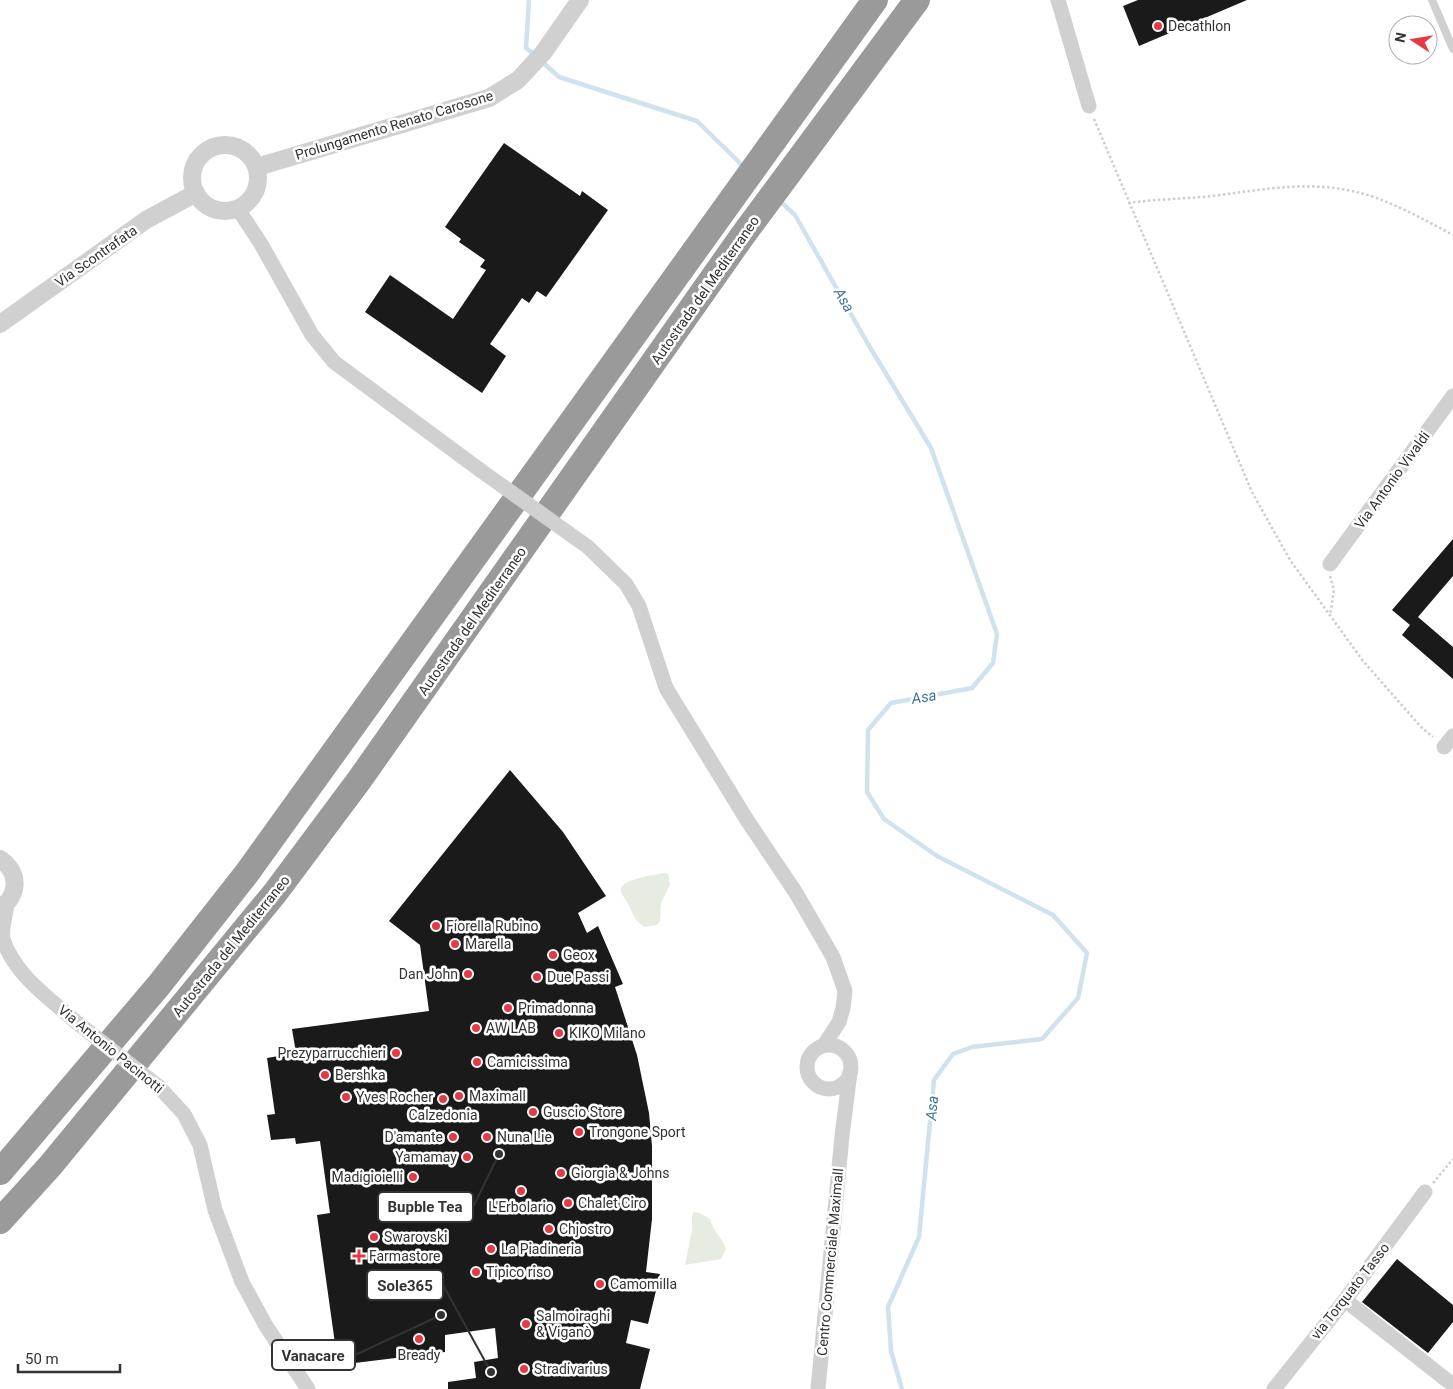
<svg xmlns="http://www.w3.org/2000/svg" width="1453" height="1389" viewBox="0 0 1453 1389" font-family="Roboto,sans-serif">
<style>
.green{fill:#e6ecdf}
.lines{fill:none;stroke-linecap:round;stroke-linejoin:round}
.stream{stroke:#cfe2ee;stroke-width:4.5}
.building{fill:#1a1a1a}
.path{stroke:#cdcdcd;stroke-width:2.5;stroke-dasharray:2.5 2.5;stroke-linecap:butt}
.service{stroke:#d0d0d0;stroke-width:8}
.minor{stroke:#d0d0d0;stroke-width:15}
.tertiary{stroke:#d0d0d0;stroke-width:18}
.motorway{stroke:#9a9a9a;stroke-width:26}
.minor-bridge{stroke:#d0d0d0;stroke-width:15}
.poi-dot{fill:#e63946;stroke:#fff;stroke-width:2}
.labels{text-anchor:middle;stroke-width:5;stroke-linejoin:round;paint-order:stroke}
.poi-label{font-size:14px;fill:#333;stroke:#fff;text-anchor:start}
.street-label{font-size:14px;fill:#333;stroke:#fff}
.water-label{font-size:15px;font-style:italic;fill:#3f7597;stroke:#fff}
.leader{fill:none;stroke:#333;stroke-width:2}
.callout-dot{fill:#333;stroke:#fff;stroke-width:2}
.callout{fill:#fff;stroke:#333;stroke-width:2}
.callout-label{font-size:15px;text-anchor:middle;font-weight:bold;fill:#333}
</style>
<rect width="100%" height="100%" fill="#fff"/>
<!-- green -->
<g class="green">
<path d="M 664,873 L 668,874 L 670,885 L 661,903 L 660,921 L 657,925 L 645,927 C 636,923 633,914 629,906 C 627,901 623,897 621,892 C 617,879 655,875 664,873 Z"/>
<path d="M 694,1212 L 700,1213 L 710,1219 C 713,1231 722,1238 726,1249 L 721,1259 L 685,1265 L 692,1230 L 692,1216 Z"/>
</g>
<g class="lines">
<!-- stream -->
<g class="stream">
<path d="M 529,0 L 526,48 L 535,55"/>
<path d="M 540,60 L 559,77 L 697,121 L 745,168"/>
<path d="M 780,201 L 795,215 L 868,344 L 931,448 L 997,634 L 993,663 L 972,688 L 891,703 L 868,730 L 867,792 L 884,819 L 937,856 L 1053,915 L 1087,953 L 1078,998 L 1042,1039 L 972,1047 L 953,1054 L 934,1080 L 919,1237 L 888,1307 L 891,1351 L 902,1389"/>
</g>
</g>
<!-- building -->
<g class="building">
<path d="M 1138,0 L 1247,0 L 1139,46 L 1123,6 Z"/>
<path d="M 504,143 L 580,196 L 582,191 L 608,210 L 546,297 L 537,291 L 529,303 L 522,298 L 490,344 L 506,356 L 482,393 L 365,312 L 390,275 L 453,319 L 486,270 L 480,267 L 485,260 L 459,242 L 461,239 L 445,227 Z"/>
<path d="M 1453,539 L 1453,576 L 1418,617 L 1453,647 L 1453,679 L 1402,635 L 1410,625 L 1392,610 Z"/>
<path d="M 510,770 L 563,832 L 606,896 L 578,913 L 587,933 L 598,926 L 623,984 L 615,987 L 637,1055 L 649,1113 L 652,1146 L 652,1219 L 646,1272 L 660,1274 L 648,1324 L 631,1320 L 626,1343 L 650,1349 L 640,1389 L 448,1389 L 448,1382 L 476,1378 L 474,1362 L 498,1358 L 495,1328 L 445,1335 L 445,1352 L 338,1365 L 317,1215 L 330,1213 L 320,1141 L 296,1144 L 295,1138 L 271,1140 L 267,1115 L 275,1114 L 267,1058 L 296,1053 L 292,1029 L 429,1011 L 420,945 L 389,921 Z"/>
<path d="M 1397,1259 L 1453,1305 L 1453,1322 L 1428,1353 L 1362,1302 Z"/>
</g>
<g class="lines">
<!-- path -->
<g class="path">
<path d="M 1094,119 L 1252,492 L 1290,560 L 1363,661 L 1421,727 L 1433,737"/>
<path d="M 1128,203 C 1156,199 1184,199 1212,196 C 1269,189 1317,178 1374,197 C 1401,207 1427,221 1453,235"/>
<path d="M 1330,576 L 1334,590 L 1330,616"/>
<path d="M 1433,1183 L 1453,1159"/>
</g>
<!-- service -->
<path class="service" d="M 1432,0 L 1453,49"/>
<!-- minor -->
<g class="minor">
<path d="M 1058,0 L 1089,106"/>
<path d="M 238,209 L 261,244 L 312,335 L 334,362 L 480,470"/>
<path d="M 588,547 L 626,584 L 639,606 L 666,688 L 747,820 L 796,893 L 833,957 L 845,991 L 843,1008 L 839,1022 L 824,1045"/>
<path d="M 1330,564 L 1453,396"/>
<path d="M 1444,747 L 1453,736"/>
<path d="M 7,904 C 6,914 1,929 3,939 C 14,974 49,998 75,1021"/>
<circle cx="829" cy="1067" r="22"/>
<path d="M 159,1087 L 184,1114 L 200,1145 L 215,1210 L 242,1282 L 266,1326 L 308,1389"/>
<path d="M 1345,1300 L 1453,1385"/>
<path d="M 818,1389 L 842,1136 L 850,1072"/>
<path d="M 1274,1389 L 1345,1300 L 1425,1192"/>
</g>
<!-- tertiary -->
<g class="tertiary">
<circle cx="225" cy="178" r="33"/>
<path d="M 257,167 L 489,98 L 518,80 L 543,53 L 580,0"/>
<path d="M 0,324 L 146,220 L 196,193"/>
<path d="M 0,859 C 20,872 19,896 0,908"/>
</g>
<!-- motorway -->
<g class="motorway">
<path d="M 0,1172 L 159,985 L 247,873 L 875,0"/>
<path d="M 0,1221 L 50,1166 L 275,893 L 360,779 L 743,235 L 917,0"/>
</g>
<!-- minor-bridge -->
<g class="minor-bridge">
<path d="M 480,470 L 588,547"/>
<path d="M 75,1021 L 159,1087"/>
</g>
</g>
<!-- markers -->
<g class="poi-dot">
<circle cx="1158" cy="26" r="5"/>
<circle cx="436" cy="926" r="5"/>
<circle cx="455" cy="944" r="5"/>
<circle cx="553" cy="955" r="5"/>
<circle cx="468" cy="974" r="5"/>
<circle cx="537" cy="977" r="5"/>
<circle cx="508" cy="1008" r="5"/>
<circle cx="476" cy="1028" r="5"/>
<circle cx="559" cy="1033" r="5"/>
<circle cx="396" cy="1053" r="5"/>
<circle cx="477" cy="1062" r="5"/>
<circle cx="325" cy="1075" r="5"/>
<circle cx="459" cy="1096" r="5"/>
<circle cx="346" cy="1097" r="5"/>
<circle cx="443" cy="1099" r="5"/>
<circle cx="533" cy="1112" r="5"/>
<circle cx="579" cy="1132" r="5"/>
<circle cx="453" cy="1137" r="5"/>
<circle cx="487" cy="1137" r="5"/>
<circle cx="467" cy="1157" r="5"/>
<circle cx="561" cy="1173" r="5"/>
<circle cx="413" cy="1177" r="5"/>
<circle cx="521" cy="1191" r="5"/>
<circle cx="568" cy="1203" r="5"/>
<circle cx="549" cy="1229" r="5"/>
<circle cx="374" cy="1237" r="5"/>
<circle cx="491" cy="1249" r="5"/>
<path d="M356.5 1248.5h5v5h5v5h-5v5h-5v-5h-5v-5h5z"/>
<circle cx="476" cy="1272" r="5"/>
<circle cx="600" cy="1284" r="5"/>
<circle cx="526" cy="1324" r="5"/>
<circle cx="419" cy="1339" r="5"/>
<circle cx="524" cy="1369" r="5"/>
</g>
<g class="labels">
<!-- poi labels -->
<g class="poi-label">
<text x="1168" y="31">Decathlon</text>
<text x="446" y="931">Fiorella Rubino</text>
<text x="465" y="949">Marella</text>
<text x="563" y="960">Geox</text>
<text x="458" y="979" text-anchor="end">Dan John</text>
<text x="547" y="982">Due Passi</text>
<text x="518" y="1013">Primadonna</text>
<text x="486" y="1033">AW LAB</text>
<text x="569" y="1038">KIKO Milano</text>
<text x="386" y="1058" text-anchor="end">Prezyparrucchieri</text>
<text x="487" y="1067">Camicissima</text>
<text x="335" y="1080">Bershka</text>
<text x="469" y="1101">Maximall</text>
<text x="356" y="1102">Yves Rocher</text>
<text x="543" y="1117">Guscio Store</text>
<text x="443" y="1120" text-anchor="middle">Calzedonia</text>
<text x="589" y="1137">Trongone Sport</text>
<text x="443" y="1142" text-anchor="end">D'amante</text>
<text x="497" y="1142">Nuna Lie</text>
<text x="457" y="1162" text-anchor="end">Yamamay</text>
<text x="571" y="1178">Giorgia &amp; Johns</text>
<text x="403" y="1182" text-anchor="end">Madigioielli</text>
<text x="578" y="1208">Chalet Ciro</text>
<text x="521" y="1212" text-anchor="middle">L'Erbolario</text>
<text x="559" y="1234">Chjostro</text>
<text x="384" y="1242">Swarovski</text>
<text x="501" y="1254">La Piadineria</text>
<text x="369" y="1261">Farmastore</text>
<text x="486" y="1277">Tipico riso</text>
<text x="610" y="1289">Camomilla</text>
<text x="536" y="1321">Salmoiraghi<tspan x="536" dy="16">&amp; Viganò</tspan></text>
<text x="419" y="1360" text-anchor="middle">Bready</text>
<text x="534" y="1374">Stradivarius</text>
</g>
<!-- street labels -->
<g class="street-label">
<text transform="translate(394 125) rotate(-17)" y="5">Prolungamento Renato Carosone</text>
<text transform="translate(96 256) rotate(-35)" y="5">Via Scontrafata</text>
<text transform="translate(705 290) rotate(-55)" y="5">Autostrada del Mediterraneo</text>
<text transform="translate(1392 480) rotate(-54)" y="5">Via Antonio Vivaldi</text>
<text transform="translate(472 621) rotate(-55)" y="5">Autostrada del Mediterraneo</text>
<text transform="translate(231 946) rotate(-51)" y="5">Autostrada del Mediterraneo</text>
<text transform="translate(111 1049) rotate(39)" y="5">Via Antonio Pacinotti</text>
<text transform="translate(830 1262) rotate(-85)" y="5">Centro Commerciale Maximall</text>
<text transform="translate(1350 1291) rotate(-52)" y="5">via Torquato Tasso</text>
</g>
<!-- water labels -->
<g class="water-label">
<text transform="translate(844 300) rotate(60)" y="5">Asa</text>
<text transform="translate(924 697) rotate(-10)" y="5">Asa</text>
<text transform="translate(932 1108) rotate(-85)" y="5">Asa</text>
</g>
</g>
<!-- callouts -->
<path class="leader" d="M499 1154L473 1207M491 1372L443 1285M441 1315L355 1355"/>
<g class="callout-dot">
<circle cx="499" cy="1154" r="5"/>
<circle cx="491" cy="1372" r="5"/>
<circle cx="441" cy="1315" r="5"/>
</g>
<g class="callout">
<rect x="378" y="1192" width="95" height="30" rx="5"/>
<rect x="367" y="1270" width="76" height="30" rx="5"/>
<rect x="272" y="1340" width="83" height="30" rx="5"/>
</g>
<g class="callout-label">
<text x="425" y="1212">Bupble Tea</text>
<text x="405" y="1291">Sole365</text>
<text x="313" y="1361">Vanacare</text>
</g>
<!-- north arrow -->
<g transform="translate(1413 40) rotate(282)"><circle r="24" fill="#ffffff" stroke="#adadad"/>
<path d="M0-4L9 19L0 12L-9 19Z" fill="#e63946"/>
<text y="-8" font-size="14" font-weight="bold" text-anchor="middle" fill="#333333">N</text>
</g>
<!-- scale -->
<path d="M18 1364v8h102v-8" fill="none" stroke="#333333" stroke-width="2.5"/>
<text x="25" y="1364" font-size="15" fill="#333333" stroke="#ffffff" stroke-width="4" paint-order="stroke">50 m</text>
</svg>
